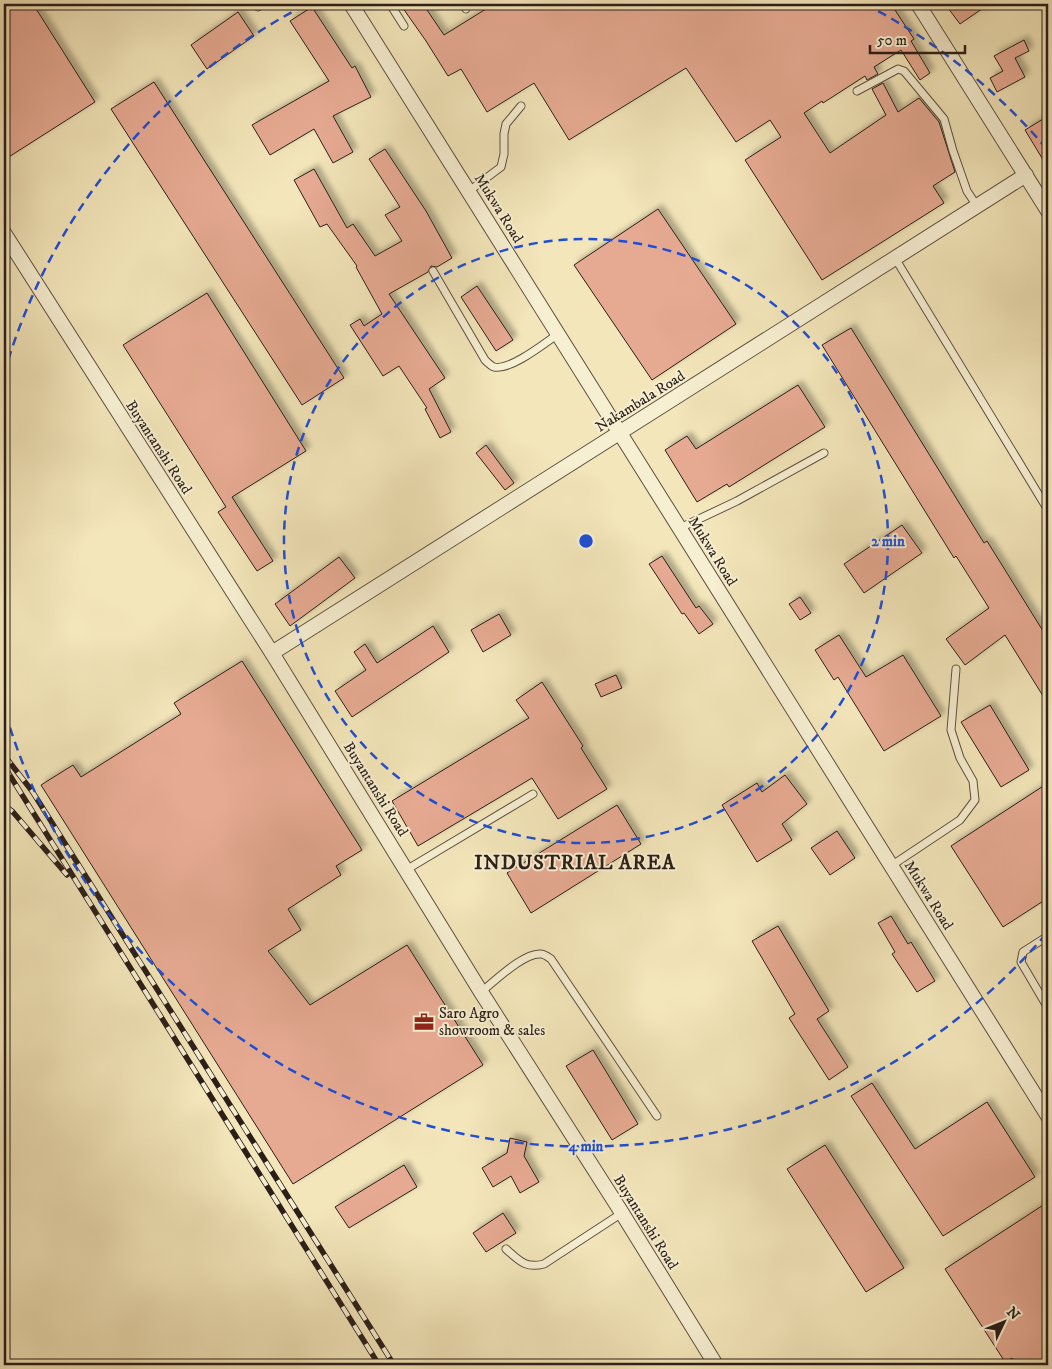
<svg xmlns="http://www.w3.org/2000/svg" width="1052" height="1369" viewBox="0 0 1052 1369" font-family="'IM FELL DW Pica',serif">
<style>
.building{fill:#e6aa92;stroke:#2b1e19;filter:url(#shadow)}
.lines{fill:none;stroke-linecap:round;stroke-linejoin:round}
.service-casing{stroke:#5d5041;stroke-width:9}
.minor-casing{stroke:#5d5041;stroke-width:16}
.service{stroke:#f7efd2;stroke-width:7}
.minor{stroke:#f7efd2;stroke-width:14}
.rail-casing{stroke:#2b1e19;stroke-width:5.5}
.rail{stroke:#f7efd2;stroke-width:4;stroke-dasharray:11;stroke-linecap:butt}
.ring{fill:none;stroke:#1d4ed8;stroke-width:2.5;stroke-dasharray:9 6}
.labels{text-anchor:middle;stroke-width:4;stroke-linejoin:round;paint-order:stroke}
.street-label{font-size:15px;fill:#2b1e19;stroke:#f7efd2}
.poi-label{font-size:15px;fill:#2b1e19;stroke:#f7efd2;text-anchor:start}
.district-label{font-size:20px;font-weight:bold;letter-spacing:1px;fill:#2b1e19;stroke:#f7efd2}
.centre{fill:#1d4ed8;stroke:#f7efd2;stroke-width:2.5}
.ring-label{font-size:15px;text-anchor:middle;font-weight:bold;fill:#1d4ed8;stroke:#f7efd2;stroke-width:4;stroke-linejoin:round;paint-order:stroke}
</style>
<defs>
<filter id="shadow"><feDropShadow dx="4.5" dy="-4.5" stdDeviation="2.5" flood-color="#0004"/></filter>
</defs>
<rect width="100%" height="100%" fill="#f3e6ba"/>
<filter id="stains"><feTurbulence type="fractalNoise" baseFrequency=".004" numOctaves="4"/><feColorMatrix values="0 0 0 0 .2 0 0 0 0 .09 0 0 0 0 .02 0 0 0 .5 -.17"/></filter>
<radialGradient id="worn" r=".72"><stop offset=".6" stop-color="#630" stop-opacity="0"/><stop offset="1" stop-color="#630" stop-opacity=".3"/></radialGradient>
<!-- building -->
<g class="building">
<path d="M 4,4 L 33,4 L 95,102 L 4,160 Z"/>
<path d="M 400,4 L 423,4 L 444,35 L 494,4 L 891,4 L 914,39 L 911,41 L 930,73 L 920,80 L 901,50 L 874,67 L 878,74 L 867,80 L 865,76 L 823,103 L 822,101 L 804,113 L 830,153 L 886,115 L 872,89 L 883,83 L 898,112 L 919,98 L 939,122 L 955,172 L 933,186 L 944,203 L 822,280 L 745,160 L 781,137 L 770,120 L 736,142 L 686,68 L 569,140 L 534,83 L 487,112 L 461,69 L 448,76 L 426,41 Z"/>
<path d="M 945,4 L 989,4 L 960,24 Z"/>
<path d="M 312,7 L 352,68 L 355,66 L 371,97 L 333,116 L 353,152 L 333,163 L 314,129 L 270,155 L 252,125 L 329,81 L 290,21 Z"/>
<path d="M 238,12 L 254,36 L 207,69 L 191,45 Z"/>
<path d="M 1024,40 L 1029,51 L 1015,58 L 1025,77 L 997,92 L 990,78 L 1003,71 L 994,56 Z"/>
<path d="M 154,82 L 344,378 L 302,405 L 111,109 Z"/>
<path d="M 1048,116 L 1048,168 L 1025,130 Z"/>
<path d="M 385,149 L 426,211 L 452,258 L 437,267 L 431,266 L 428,272 L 389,294 L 445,378 L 429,389 L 451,432 L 440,438 L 425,409 L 427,408 L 399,366 L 383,376 L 350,325 L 360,319 L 364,326 L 382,314 L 356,267 L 357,266 L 327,224 L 320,227 L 294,180 L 314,169 L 347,228 L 353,224 L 375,256 L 402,241 L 385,215 L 400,207 L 369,159 Z"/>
<path d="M 658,209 L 736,324 L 652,380 L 574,265 Z"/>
<path d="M 477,286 L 513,340 L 496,351 L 461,297 Z"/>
<path d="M 207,293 L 306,451 L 232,497 L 273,561 L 257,571 L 218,512 L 226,507 L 123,345 Z"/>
<path d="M 851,328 L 984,543 L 987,541 L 1048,639 L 1048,704 L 1005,635 L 965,665 L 946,639 L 989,608 L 956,556 L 954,558 L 822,345 Z"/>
<path d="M 798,385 L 825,427 L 729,487 L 727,484 L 697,502 L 665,450 L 687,436 L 696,449 Z"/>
<path d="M 486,445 L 514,483 L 505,490 L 476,453 Z"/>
<path d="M 902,525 L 922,553 L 864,593 L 844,564 Z"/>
<path d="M 662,556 L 696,608 L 699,606 L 713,624 L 699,634 L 684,613 L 682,614 L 649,564 Z"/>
<path d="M 339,557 L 355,578 L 290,626 L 275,604 Z"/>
<path d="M 800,597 L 811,613 L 800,620 L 789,604 Z"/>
<path d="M 499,614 L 511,635 L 483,652 L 471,630 Z"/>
<path d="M 433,626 L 449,652 L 352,717 L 335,691 L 366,670 L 354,652 L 365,644 L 377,663 Z"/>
<path d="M 839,635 L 866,677 L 903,655 L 941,716 L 884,751 L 838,677 L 834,680 L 815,650 Z"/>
<path d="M 242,661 L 362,850 L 336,866 L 341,875 L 288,909 L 301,930 L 268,951 L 310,1005 L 407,945 L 483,1065 L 293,1184 L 41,785 L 73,765 L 81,777 L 181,714 L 174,703 Z"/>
<path d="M 616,675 L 622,688 L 601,697 L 595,684 Z"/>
<path d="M 542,682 L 583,746 L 581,748 L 607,789 L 558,819 L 532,778 L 418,846 L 392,801 L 529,718 L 516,700 Z"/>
<path d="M 990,705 L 1029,770 L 1001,787 L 961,722 Z"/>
<path d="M 785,775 L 807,804 L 782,824 L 792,840 L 757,862 L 722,805 L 757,783 L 762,792 Z"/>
<path d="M 1048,783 L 1048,898 L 1003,927 L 951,846 Z"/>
<path d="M 617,805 L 641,844 L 531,913 L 507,873 Z"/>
<path d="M 837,831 L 855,858 L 830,875 L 811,848 Z"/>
<path d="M 891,916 L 908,944 L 911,942 L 935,981 L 917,992 L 892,954 L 895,952 L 878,923 Z"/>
<path d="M 778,926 L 829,1011 L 817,1019 L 848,1067 L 829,1080 L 789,1018 L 795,1014 L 752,941 Z"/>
<path d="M 593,1050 L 638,1124 L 612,1140 L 566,1066 Z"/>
<path d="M 872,1083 L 915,1149 L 987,1102 L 1035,1177 L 943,1236 L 851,1096 Z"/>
<path d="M 510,1138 L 527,1142 L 524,1156 L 539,1182 L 520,1193 L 511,1176 L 493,1187 L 482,1168 L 507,1153 Z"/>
<path d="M 825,1145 L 904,1268 L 866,1292 L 787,1169 Z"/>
<path d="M 404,1165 L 417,1187 L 349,1228 L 335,1207 Z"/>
<path d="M 1048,1202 L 1048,1365 L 1017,1365 L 1012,1358 L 1005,1362 L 945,1269 Z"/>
<path d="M 503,1213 L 516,1233 L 486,1252 L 473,1233 Z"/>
</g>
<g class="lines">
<defs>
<g id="service">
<path d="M 390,4 L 404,26"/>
<path d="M 463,4 L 466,9"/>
<path d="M 258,7 L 263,4"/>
<path d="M 857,91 L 898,69 L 904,71 L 944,119 L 953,151 L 967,191 L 977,206"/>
<path d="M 469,191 L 501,167 L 504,154 L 504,134 L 506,124 L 521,106"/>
<path d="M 895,258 L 1048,510"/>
<path d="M 433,271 L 485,360 C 487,362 491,366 494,367 C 510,371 545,343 558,334"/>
<path d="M 680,528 L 737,501 L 824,453"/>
<path d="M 891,866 L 960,820 L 975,800 L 973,781 L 960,758 L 951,730 L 956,669"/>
<path d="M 406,870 L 533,794"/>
<path d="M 1048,936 L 1023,952 L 1021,962 L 1048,1008"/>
<path d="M 481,992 C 494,982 524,952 541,954 C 544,954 548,957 551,959 L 657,1116"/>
<path d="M 506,1249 C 519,1260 525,1269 544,1264 L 622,1213"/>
</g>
<g id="minor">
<path d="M 351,4 L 1048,1116"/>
<path d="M 918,4 L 1048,211"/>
<path d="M 4,233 L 272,653 L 481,992 L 622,1213 L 716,1365"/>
<path d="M 272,653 L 1026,175"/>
</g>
</defs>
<!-- service casing -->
<use href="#service" class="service-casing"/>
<!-- minor casing -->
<use href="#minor" class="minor-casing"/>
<!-- service -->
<use href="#service" class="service"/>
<!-- minor -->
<use href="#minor" class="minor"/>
<defs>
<g id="rail">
<path d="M 4,755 L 32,791 L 394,1365"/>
<path d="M 4,766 L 379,1365"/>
<path d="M 4,805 L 13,812 L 67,875"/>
</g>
</defs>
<!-- rail casing -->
<use href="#rail" class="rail-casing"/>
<!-- rail -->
<use href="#rail" class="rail"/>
</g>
<!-- distance rings -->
<g class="ring">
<circle cx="586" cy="541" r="302"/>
<path d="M1046 934A605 605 0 0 1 4 708M4 374A605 605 0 0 1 307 4M865 4A605 605 0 0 1 1046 148"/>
</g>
<!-- icons -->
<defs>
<symbol id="office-bare" viewBox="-9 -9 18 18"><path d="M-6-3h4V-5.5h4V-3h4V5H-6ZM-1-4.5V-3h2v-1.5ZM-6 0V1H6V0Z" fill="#8f2418" stroke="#f7efd2" stroke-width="2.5" paint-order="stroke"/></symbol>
</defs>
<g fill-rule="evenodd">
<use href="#office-bare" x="410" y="1008" width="28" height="28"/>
</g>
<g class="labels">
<!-- street labels -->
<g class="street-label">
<text transform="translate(499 208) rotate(58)" y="5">Mukwa Road</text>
<text transform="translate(640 401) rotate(-32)" y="5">Nakambala Road</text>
<text transform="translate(159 447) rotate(57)" y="5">Buyantanshi Road</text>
<text transform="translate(713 551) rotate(58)" y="5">Mukwa Road</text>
<text transform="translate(376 789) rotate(58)" y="5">Buyantanshi Road</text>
<text transform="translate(929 895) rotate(58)" y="5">Mukwa Road</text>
<text transform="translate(646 1222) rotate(58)" y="5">Buyantanshi Road</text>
</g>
<!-- poi labels -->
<g class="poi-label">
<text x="439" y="1018">Saro Agro<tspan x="439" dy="17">showroom &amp; sales</tspan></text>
</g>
<!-- district labels -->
<g class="district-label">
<text x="575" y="869">INDUSTRIAL AREA</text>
</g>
</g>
<circle cx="586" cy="541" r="8" class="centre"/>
<g class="ring-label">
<text x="888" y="546">2 min</text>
<text x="586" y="1151">4 min</text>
</g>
<!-- margin -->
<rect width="1052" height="1369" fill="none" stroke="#f3e6ba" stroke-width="20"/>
<rect x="5" y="5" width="1042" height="1359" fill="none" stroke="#2b1e19" stroke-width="2.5"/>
<rect x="10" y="10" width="1032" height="1349" fill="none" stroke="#2b1e19"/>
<!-- north arrow -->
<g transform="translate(1004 1322) rotate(47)" stroke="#f7efd2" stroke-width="4" paint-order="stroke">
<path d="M0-4L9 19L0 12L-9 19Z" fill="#2b1e19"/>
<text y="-8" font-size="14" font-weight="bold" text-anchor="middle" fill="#2b1e19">N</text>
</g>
<!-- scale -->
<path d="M870 45v8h95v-8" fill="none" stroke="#2b1e19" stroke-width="2.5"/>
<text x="877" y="45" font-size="15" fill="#2b1e19" stroke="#f7efd2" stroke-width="4" paint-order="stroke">50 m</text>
<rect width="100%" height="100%" filter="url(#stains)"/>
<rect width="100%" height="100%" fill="url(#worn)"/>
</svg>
